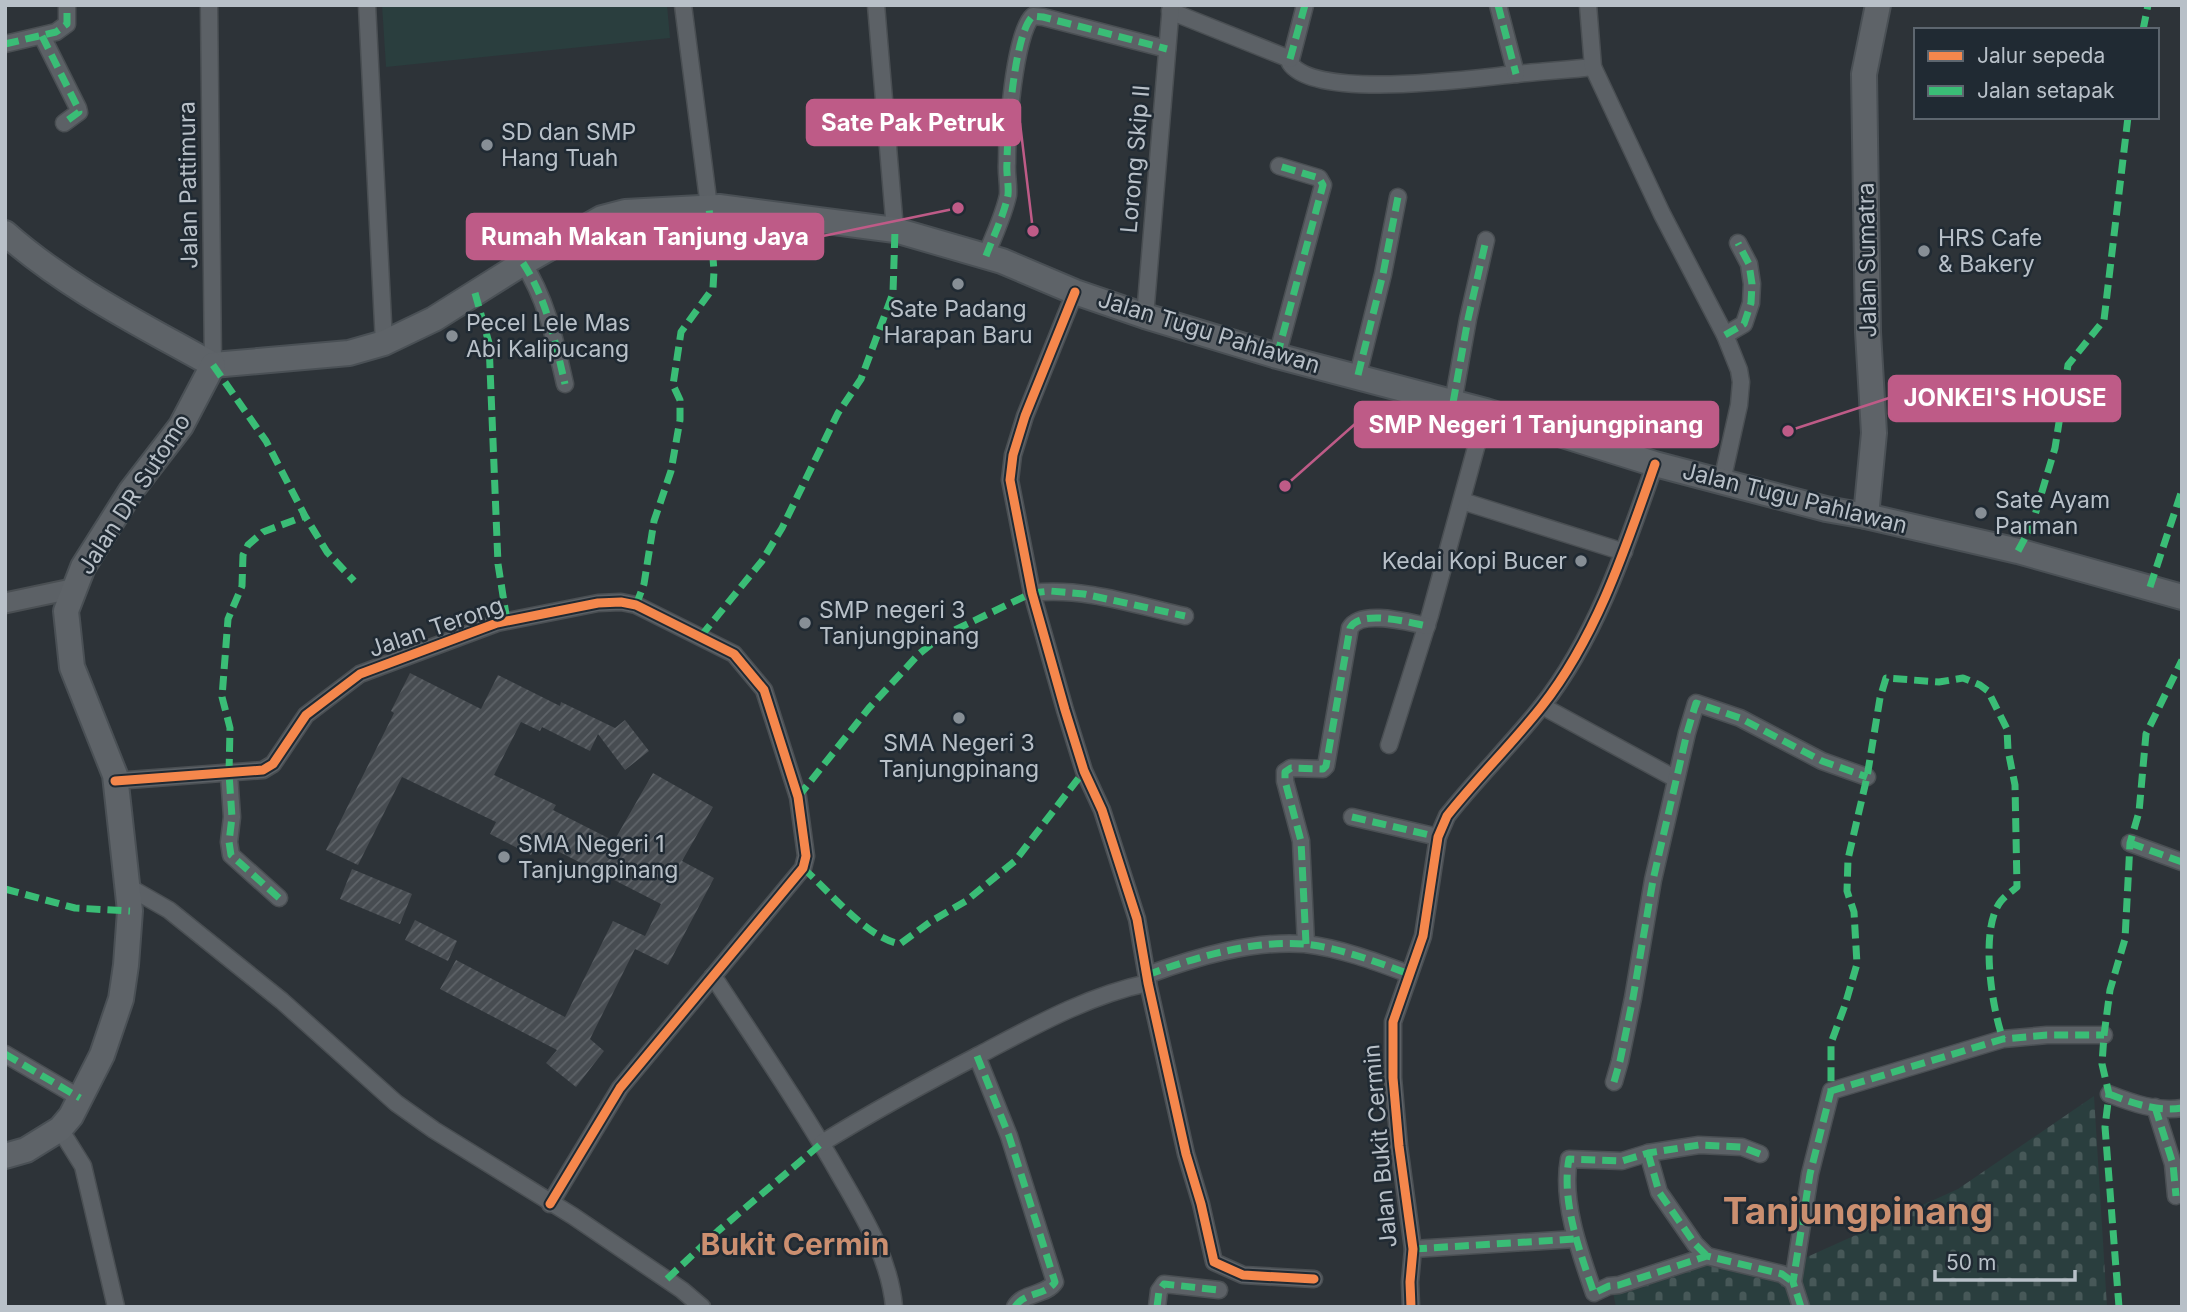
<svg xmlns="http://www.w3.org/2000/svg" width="2187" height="1312" viewBox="0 0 2187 1312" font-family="Inter,sans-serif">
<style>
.cemetery{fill:url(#cemetery-stones)}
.park{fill:#2a3e3e}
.building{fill:url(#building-hatch)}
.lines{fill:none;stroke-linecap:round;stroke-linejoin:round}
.minor-casing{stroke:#4a4f53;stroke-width:19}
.tertiary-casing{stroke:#4a4f53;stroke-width:23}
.primary-casing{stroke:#4a5055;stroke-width:28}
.minor{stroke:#5c6166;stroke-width:16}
.tertiary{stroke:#5c6166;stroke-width:19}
.primary{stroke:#5e6368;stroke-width:24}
.quiet{stroke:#3abd76;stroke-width:7;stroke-dasharray:14 7;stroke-linecap:butt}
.cycleway-casing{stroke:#202a33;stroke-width:13}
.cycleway{stroke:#f5874c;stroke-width:9}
.poi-dot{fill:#878f96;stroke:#202a33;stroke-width:2.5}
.labels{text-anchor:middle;stroke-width:5;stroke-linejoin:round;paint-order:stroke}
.poi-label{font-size:23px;fill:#b8c0c8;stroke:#202a33;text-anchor:start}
.street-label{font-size:23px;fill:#b8c0c8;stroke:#202a33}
.district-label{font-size:30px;font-weight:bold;fill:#cb8f70;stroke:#202a33}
.town-label{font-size:37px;font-weight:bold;fill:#cb8f70;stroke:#202a33}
.leader{fill:none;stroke:#be5b87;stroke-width:2.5}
.callout-dot{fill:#be5b87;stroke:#202a33;stroke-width:2.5}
.callout{fill:#be5b87;stroke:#be5b87;stroke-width:2.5}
.callout-label{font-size:24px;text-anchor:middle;font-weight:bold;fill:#fff}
</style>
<defs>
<pattern id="cemetery-stones" width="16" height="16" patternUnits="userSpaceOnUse" patternTransform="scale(1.75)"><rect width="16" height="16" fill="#2a3e3e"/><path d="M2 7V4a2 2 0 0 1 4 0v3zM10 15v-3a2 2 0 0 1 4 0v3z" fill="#475858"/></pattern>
<pattern id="building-hatch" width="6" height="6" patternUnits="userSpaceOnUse" patternTransform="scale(1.75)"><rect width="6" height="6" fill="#474c51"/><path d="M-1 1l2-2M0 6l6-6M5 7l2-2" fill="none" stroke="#5f6469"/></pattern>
</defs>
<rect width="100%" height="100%" fill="#2d3338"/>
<!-- cemetery -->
<path class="cemetery" d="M 2094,1096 L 2107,1307 L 1616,1307 L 1612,1287 L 1707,1256 L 1780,1267 L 1807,1257 L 1958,1189 Z"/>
<!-- park -->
<path class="park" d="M 382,5 L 667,5 L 670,38 L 386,67 Z"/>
<!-- building -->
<g class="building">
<path d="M 410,673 L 481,709 L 498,675 L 560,706 L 561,702 L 615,728 L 625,720 L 649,751 L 625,770 L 598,734 L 590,751 L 542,727 L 540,731 L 521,722 L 494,775 L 556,805 L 553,810 L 614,841 L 653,773 L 713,807 L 682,861 L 714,878 L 668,965 L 635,949 L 590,1039 L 604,1051 L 576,1087 L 546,1063 L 557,1050 L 440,989 L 456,960 L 565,1017 L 613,921 L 645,936 L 661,904 L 538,841 L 531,855 L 490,834 L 496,822 L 402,777 L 358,865 L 326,850 L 394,713 L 391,711 Z"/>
<path d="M 352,869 L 412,894 L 400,924 L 340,899 Z"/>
<path d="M 415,920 L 457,941 L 448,961 L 405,940 Z"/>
</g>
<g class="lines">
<defs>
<g id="minor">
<path d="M 209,5 L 213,365"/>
<path d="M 367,5 L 384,343"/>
<path d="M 683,5 L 709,207"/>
<path d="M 876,5 L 895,230"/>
<path d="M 1305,5 L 1290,63 C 1315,101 1474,78 1517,74 C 1542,71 1568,70 1593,67"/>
<path d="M 1498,5 L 1516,74"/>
<path d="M 1588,5 L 1593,67 L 1662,214 L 1725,335 L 1739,370 L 1741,382 L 1739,405 L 1722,481"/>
<path d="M 1170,11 L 1290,59"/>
<path d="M 42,36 L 78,108 L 79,112 L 64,123"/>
<path d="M 5,44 L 56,32 L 67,24 L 67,5"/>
<path d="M 986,256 C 993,237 1004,215 1008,195 C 1009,185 1006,173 1007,163 C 1007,136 1014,32 1033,16 L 1043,17 L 1167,49"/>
<path d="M 523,263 C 547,300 555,341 565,384"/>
<path d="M 1075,292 L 1025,416 L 1013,455 L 1010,480 L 1032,593 L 1065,710 L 1084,771 L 1102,810 L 1137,919 L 1148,983 L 1186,1154 L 1201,1204 L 1214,1262 L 1243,1275 L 1314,1279"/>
<path d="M 1145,316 L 1171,5"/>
<path d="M 1725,335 L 1744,324 L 1751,303 L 1752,284 L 1749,264 L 1738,243"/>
<path d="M 1277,356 L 1323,185 L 1319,178 L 1279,166"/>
<path d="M 1358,375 L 1383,274 L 1398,197"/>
<path d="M 1453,403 L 1468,319 L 1486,240"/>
<path d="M 1462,501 L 1624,552"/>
<path d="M 1032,593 C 1084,587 1135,605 1185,616"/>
<path d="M 1542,706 L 1676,779"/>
<path d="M 1389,745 L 1430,615 L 1486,411"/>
<path d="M 229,774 L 232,817 L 229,842 L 231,855 L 279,898"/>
<path d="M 115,781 L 263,770 L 273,764 L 306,715 L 360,674 L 497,623 L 598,603 L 621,602 L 636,605 L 734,654 L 764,690 L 798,797 L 806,856 L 803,868 L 620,1088 L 550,1204"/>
<path d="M 1352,817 L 1438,837"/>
<path d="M 2130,843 L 2182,862"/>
<path d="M 127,886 L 169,910 L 282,1001 L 396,1103 L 434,1130 L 573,1216 L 682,1290 L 702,1307"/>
<path d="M 1306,944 L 1301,841 L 1285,781 L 1285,772 L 1291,768 L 1323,769 L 1326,766 L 1350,628 C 1361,609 1407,622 1427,626"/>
<path d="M 1147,975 C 1196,957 1253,940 1305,944 C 1340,948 1377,962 1409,974"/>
<path d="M 713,976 C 757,1043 803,1110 842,1179 C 865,1219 890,1260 894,1307"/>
<path d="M 5,1054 L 80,1098"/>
<path d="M 977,1056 L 1009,1136 L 1055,1282 C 1046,1296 1023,1292 1015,1307"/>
<path d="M 1614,1082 L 1620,1061 L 1633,998 L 1653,880 L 1687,733 L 1696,703 L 1740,718 L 1822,761 L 1867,777"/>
<path d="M 2109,1094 C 2132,1103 2157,1112 2182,1108"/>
<path d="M 2155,1107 L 2173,1164 L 2176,1196"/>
<path d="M 60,1129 L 83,1166 L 116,1307"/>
<path d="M 822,1143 C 874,1111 927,1082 981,1054 C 1034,1026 1089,995 1148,983"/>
<path d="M 1648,1153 L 1659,1192 L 1695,1244 L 1707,1256"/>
<path d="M 1760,1154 L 1742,1147 L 1699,1145 L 1648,1153 L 1622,1161 L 1569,1159 C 1561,1201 1580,1253 1594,1293 L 1609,1286 L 1619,1285 L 1707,1256 L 1782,1274 L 1793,1282"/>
<path d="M 1413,1249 L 1575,1239"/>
<path d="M 1157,1307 L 1159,1291 L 1164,1284 L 1219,1290"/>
<path d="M 1411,1307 L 1410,1282 L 1413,1249 L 1399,1146 L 1393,1078 L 1393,1022 L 1423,936 L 1438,837 L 1447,816 C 1477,778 1512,744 1542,706 C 1597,636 1626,547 1655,464"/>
<path d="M 1801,1307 L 1793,1282 L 1810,1174 L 1831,1091 L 2003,1039 L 2047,1035 L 2104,1035"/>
</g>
<path id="tertiary" d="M 5,603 L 76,588"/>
<g id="primary">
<path d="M 5,233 C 67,288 142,325 213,365"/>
<path d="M 213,365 L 349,353 L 384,343 L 434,319 L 523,263 L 602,218 L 625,212 L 719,207 L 895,230 L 1002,261 L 1075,292 L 1145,316 L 1277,356 L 1486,411 L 1655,464 L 1826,509 L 1866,516 L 2018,551 L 2182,597"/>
<path d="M 1866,516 L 1874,433 L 1868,332 L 1864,74 L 1878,5"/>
<path d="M 5,1156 L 26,1150 L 60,1129 L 71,1116 L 102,1055 L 121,999 L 126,965 L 130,911 L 115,775 L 72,667 L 66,611 L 83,567 L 131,491 L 181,426 L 213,365"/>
</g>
</defs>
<!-- minor casing -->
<use href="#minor" class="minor-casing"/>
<!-- tertiary casing -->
<use href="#tertiary" class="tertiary-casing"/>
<!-- primary casing -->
<use href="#primary" class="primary-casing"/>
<!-- minor -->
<use href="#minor" class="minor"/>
<!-- tertiary -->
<use href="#tertiary" class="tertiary"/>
<!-- primary -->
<use href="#primary" class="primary"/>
<!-- quiet -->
<g class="quiet">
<path d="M 1498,5 L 1516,74"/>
<path d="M 2143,30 L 2148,5"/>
<path d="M 42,36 L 78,108 L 79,112 L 64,123"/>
<path d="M 5,44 L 56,32 L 67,24 L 67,5"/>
<path d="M 1290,59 L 1305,5"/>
<path d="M 986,256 C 993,237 1004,215 1008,195 C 1009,185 1006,173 1007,163 C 1007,136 1014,32 1033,16 L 1043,17 L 1167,49"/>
<path d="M 523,263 C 547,300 555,341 565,384"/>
<path d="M 475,293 L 489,343 L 498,564 L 507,621"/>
<path d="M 1725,335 L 1744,324 L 1751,303 L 1752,284 L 1749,264 L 1738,243"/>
<path d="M 1277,356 L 1323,185 L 1319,178 L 1279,166"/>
<path d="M 213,365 L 266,441 L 305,516 L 327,552 L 354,581"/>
<path d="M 1358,375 L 1383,274 L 1398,197"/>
<path d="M 1453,403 L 1468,319 L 1486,240"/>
<path d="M 2018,551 L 2032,525 L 2055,448 L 2068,365 L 2104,320 L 2128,117"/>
<path d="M 2150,587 L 2182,490"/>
<path d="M 636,605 L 644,584 L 654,521 L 671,471 L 680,420 L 680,400 L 673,385 L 681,332 L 713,288 L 714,271 L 709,207"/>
<path d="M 701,636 L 762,561 L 782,528 L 838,413 L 861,379 L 893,293 L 895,230"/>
<path d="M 798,797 L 869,708 L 919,654 L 940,637 L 1032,593 L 1050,591 L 1084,594 L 1185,616"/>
<path d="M 1352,817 L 1438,837"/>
<path d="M 2130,843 L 2182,862"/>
<path d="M 803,868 C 829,891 867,938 900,944 L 930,922 L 966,901 L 1015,861 L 1084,771"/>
<path d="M 5,889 L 75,908 L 130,911"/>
<path d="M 279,898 L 231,855 L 229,842 L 232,817 L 229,774 L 230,728 L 222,697 L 228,619 L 242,586 L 243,555 L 248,545 L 263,532 L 305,516"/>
<path d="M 1306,944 L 1301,841 L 1285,781 L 1285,772 L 1291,768 L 1323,769 L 1326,766 L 1350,628 C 1361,609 1407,622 1427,626"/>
<path d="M 1147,975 C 1196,957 1253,940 1305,944 C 1340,948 1377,962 1409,974"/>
<path d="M 5,1054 L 80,1098"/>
<path d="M 977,1056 L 1009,1136 L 1055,1282 C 1046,1296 1023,1292 1015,1307"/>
<path d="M 1614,1082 L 1620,1061 L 1633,998 L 1653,880 L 1687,733 L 1696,703 L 1740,718 L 1822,761 L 1867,777"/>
<path d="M 1831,1091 L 2003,1039 L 2047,1035 L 2104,1035"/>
<path d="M 2109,1094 C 2132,1103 2157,1112 2182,1108"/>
<path d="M 2155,1107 L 2173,1164 L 2176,1196"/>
<path d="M 1648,1153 L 1659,1192 L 1695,1244 L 1707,1256"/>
<path d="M 1760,1154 L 1742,1147 L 1699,1145 L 1648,1153 L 1622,1161 L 1569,1159 C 1561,1201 1580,1253 1594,1293 L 1609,1286 L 1619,1285 L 1707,1256 L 1782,1274 L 1793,1282"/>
<path d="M 1413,1249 L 1575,1239"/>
<path d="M 667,1279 L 718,1231 L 822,1143"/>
<path d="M 1157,1307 L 1159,1291 L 1164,1284 L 1219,1290"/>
<path d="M 1801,1307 L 1793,1282 L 1810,1174 L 1831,1091 L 1831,1043 L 1845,1005 L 1857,964 L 1854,912 L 1847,891 L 1848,859 L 1867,777 L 1880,698 L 1886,678 L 1939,682 L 1963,678 L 1980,685 L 1988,691 L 2007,729 L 2008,750 L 2015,785 L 2017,887 C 2012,891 2005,896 2001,901 C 1979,928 1992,1009 2003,1039"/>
<path d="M 2119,1307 L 2105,1127 L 2109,1094 L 2102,1064 L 2104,1035 L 2110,990 L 2125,939 L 2130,843 L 2139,812 L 2146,734 L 2182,660"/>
</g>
<defs>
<g id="cycleway">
<path d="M 1075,292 L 1025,416 L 1013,455 L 1010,480 L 1032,593 L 1065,710 L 1084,771 L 1102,810 L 1137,919 L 1148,983 L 1186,1154 L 1201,1204 L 1214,1262 L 1243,1275 L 1314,1279"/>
<path d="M 115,781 L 263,770 L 273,764 L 306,715 L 360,674 L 497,623 L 598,603 L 621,602 L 636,605 L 734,654 L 764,690 L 798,797 L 806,856 L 803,868 L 620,1088 L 550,1204"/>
<path d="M 1411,1307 L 1410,1282 L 1413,1249 L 1399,1146 L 1393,1078 L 1393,1022 L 1423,936 L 1438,837 L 1447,816 C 1477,778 1512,744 1542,706 C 1597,636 1626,547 1655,464"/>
</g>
</defs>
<!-- cycleway casing -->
<use href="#cycleway" class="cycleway-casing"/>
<!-- cycleway -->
<use href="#cycleway" class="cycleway"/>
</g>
<!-- markers -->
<g class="poi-dot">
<circle cx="487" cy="145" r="7"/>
<circle cx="1924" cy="251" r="7"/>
<circle cx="958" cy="284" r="7"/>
<circle cx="452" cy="336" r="7"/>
<circle cx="1981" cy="513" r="7"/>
<circle cx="1581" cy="561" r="7"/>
<circle cx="805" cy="623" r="7"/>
<circle cx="959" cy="718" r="7"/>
<circle cx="504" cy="857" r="7"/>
</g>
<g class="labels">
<!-- poi labels -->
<g class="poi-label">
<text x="501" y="140">SD dan SMP<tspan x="501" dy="26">Hang Tuah</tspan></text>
<text x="1938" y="246">HRS Cafe<tspan x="1938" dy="26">&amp; Bakery</tspan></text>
<text x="958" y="317" text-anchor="middle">Sate Padang<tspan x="958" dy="26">Harapan Baru</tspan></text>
<text x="466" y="331">Pecel Lele Mas<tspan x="466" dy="26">Abi Kalipucang</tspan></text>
<text x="1995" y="508">Sate Ayam<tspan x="1995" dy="26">Parman</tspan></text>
<text x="1567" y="569" text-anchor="end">Kedai Kopi Bucer</text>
<text x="819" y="618">SMP negeri 3<tspan x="819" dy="26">Tanjungpinang</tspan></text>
<text x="959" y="751" text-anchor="middle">SMA Negeri 3<tspan x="959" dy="26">Tanjungpinang</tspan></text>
<text x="518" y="852">SMA Negeri 1<tspan x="518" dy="26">Tanjungpinang</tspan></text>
</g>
<!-- street labels -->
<g class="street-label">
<text transform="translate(1135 159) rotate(-85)" y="8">Lorong Skip II</text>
<text transform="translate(188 185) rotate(-91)" y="8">Jalan Pattimura</text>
<text transform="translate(1867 260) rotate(-91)" y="8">Jalan Sumatra</text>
<text transform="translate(1209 332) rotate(17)" y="8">Jalan Tugu Pahlawan</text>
<text transform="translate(134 494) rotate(-57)" y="8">Jalan DR Sutomo</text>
<text transform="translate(1795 498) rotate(14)" y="8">Jalan Tugu Pahlawan</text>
<text transform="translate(436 627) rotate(-19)" y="8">Jalan Terong</text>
<text transform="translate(1380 1146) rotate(-95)" y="8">Jalan Bukit Cermin</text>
</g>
<!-- district labels -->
<g class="district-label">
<text x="795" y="1255">Bukit Cermin</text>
</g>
<!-- town labels -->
<g class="town-label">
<text x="1858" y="1224">Tanjungpinang</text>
</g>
</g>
<!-- callouts -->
<path class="leader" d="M1033 231L1020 123M958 208L823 236M1788 431L1889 398M1285 486L1355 424"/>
<g class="callout-dot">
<circle cx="1033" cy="231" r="7"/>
<circle cx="958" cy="208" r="7"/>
<circle cx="1788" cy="431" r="7"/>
<circle cx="1285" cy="486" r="7"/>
</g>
<g class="callout">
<rect x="807" y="100" width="213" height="45" rx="7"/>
<rect x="467" y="214" width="356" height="45" rx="7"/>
<rect x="1889" y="376" width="231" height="45" rx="7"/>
<rect x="1355" y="402" width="363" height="45" rx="7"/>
</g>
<g class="callout-label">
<text x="913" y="131">Sate Pak Petruk</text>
<text x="645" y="245">Rumah Makan Tanjung Jaya</text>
<text x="2005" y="406">JONKEI'S HOUSE</text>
<text x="1536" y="433">SMP Negeri 1 Tanjungpinang</text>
</g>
<!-- border -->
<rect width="2187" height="1312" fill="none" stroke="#b8c0c8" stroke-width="14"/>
<!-- legend -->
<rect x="1914" y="28" width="245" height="91" fill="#202a33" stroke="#5d666f" stroke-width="2"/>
<rect x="1928" y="51" width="35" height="10" fill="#f5874c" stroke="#5d666f" stroke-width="2"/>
<text x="1977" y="63" font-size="21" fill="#b8c0c8">Jalur sepeda</text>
<rect x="1928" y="86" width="35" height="10" fill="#3abd76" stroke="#5d666f" stroke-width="2"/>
<text x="1977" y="98" font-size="21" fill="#b8c0c8">Jalan setapak</text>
<!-- scale -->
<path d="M1935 1270v10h140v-10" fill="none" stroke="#b8c0c8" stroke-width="3.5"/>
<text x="1946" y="1270" font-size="21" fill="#b8c0c8" stroke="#202a33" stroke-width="5" paint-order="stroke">50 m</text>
</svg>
